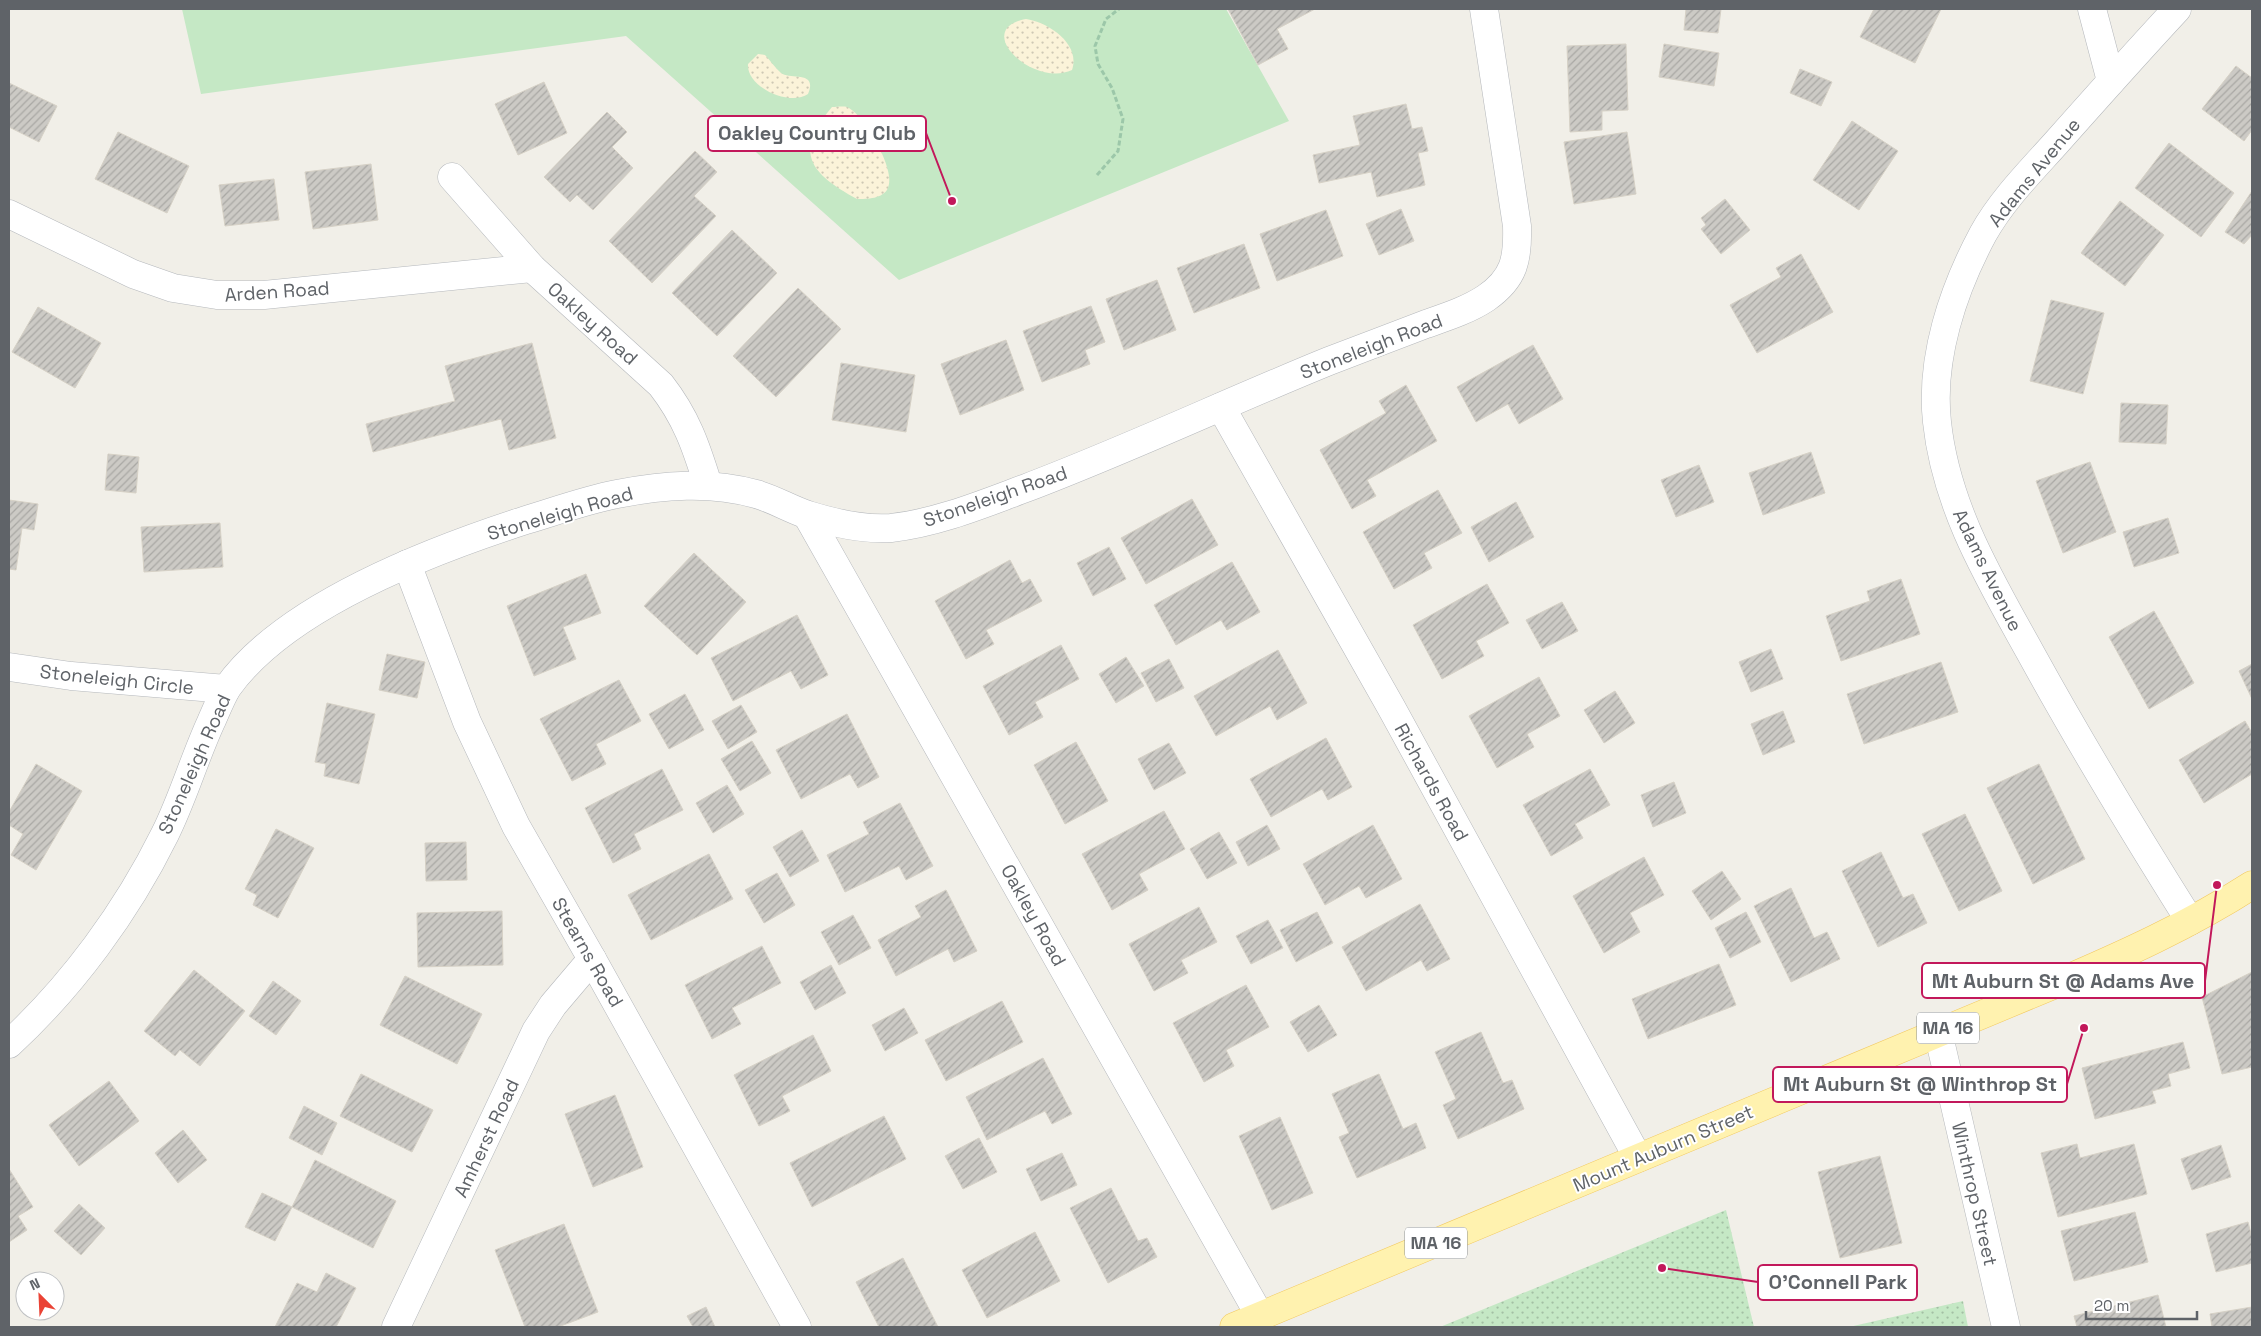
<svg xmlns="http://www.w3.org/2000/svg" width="2261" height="1336" viewBox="0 0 2261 1336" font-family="'Space Grotesk',sans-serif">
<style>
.grass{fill:#c5e8c5}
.sand{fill:url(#sand-dots)}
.park{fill:url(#park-dots)}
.building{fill:url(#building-hatch);stroke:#d6d1c6}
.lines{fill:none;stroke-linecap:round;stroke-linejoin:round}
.street-casing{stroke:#b5b8bc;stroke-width:29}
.primary-casing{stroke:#f2c960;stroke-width:29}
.path{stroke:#9cc7a9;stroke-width:3;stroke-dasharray:5 2.5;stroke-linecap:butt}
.street{stroke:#fff;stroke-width:28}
.primary{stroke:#fff2af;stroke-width:28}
.labels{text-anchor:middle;stroke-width:4;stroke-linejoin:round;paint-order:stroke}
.shield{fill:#fff;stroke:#8f9295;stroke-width:1}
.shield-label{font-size:18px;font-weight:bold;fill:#5f6368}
.street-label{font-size:19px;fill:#5f6368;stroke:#fff}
.leader{fill:none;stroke:#c2185b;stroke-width:2}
.callout-dot{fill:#c2185b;stroke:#fff;stroke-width:2}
.callout{fill:#fff;stroke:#c2185b;stroke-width:2}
.callout-label{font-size:20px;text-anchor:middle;font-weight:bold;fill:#5f6368}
</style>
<defs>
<pattern id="sand-dots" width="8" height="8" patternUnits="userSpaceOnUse" patternTransform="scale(1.25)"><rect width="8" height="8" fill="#fbf3d9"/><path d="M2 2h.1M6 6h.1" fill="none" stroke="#cec8b4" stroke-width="1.8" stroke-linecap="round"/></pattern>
<pattern id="park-dots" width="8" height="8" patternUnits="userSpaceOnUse" patternTransform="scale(1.25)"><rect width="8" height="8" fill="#c5e8c5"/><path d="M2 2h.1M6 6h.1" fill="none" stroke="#a3c0a4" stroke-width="1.8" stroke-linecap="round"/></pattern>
<pattern id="building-hatch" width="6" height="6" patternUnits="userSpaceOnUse" patternTransform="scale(1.25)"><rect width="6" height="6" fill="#cccac5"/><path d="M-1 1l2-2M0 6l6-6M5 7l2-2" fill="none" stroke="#a9a8a4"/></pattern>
</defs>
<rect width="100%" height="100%" fill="#f1efe8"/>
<!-- grass -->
<path class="grass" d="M 182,9 L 1226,9 L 1289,121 L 899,280 L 626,36 L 201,94 Z"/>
<!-- sand -->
<g class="sand">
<path d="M 1026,19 C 1048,22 1081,44 1072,70 C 1033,88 971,29 1026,19 Z"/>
<path d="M 758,54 L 765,55 C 770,60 775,68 781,73 C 790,80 818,70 808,94 C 790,107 746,87 748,64 Z"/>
<path d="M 832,107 C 836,107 843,106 847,107 C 864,114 897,171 888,188 C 883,199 867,199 857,199 C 810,173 793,153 832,107 Z"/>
</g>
<!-- park -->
<g class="park">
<path d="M 1726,1210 L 1754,1327 L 1440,1327 Z"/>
<path d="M 1963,1301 L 1968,1327 L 1849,1327 Z"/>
</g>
<!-- building -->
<g class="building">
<path d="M 1228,9 L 1315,9 L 1277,29 L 1288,49 L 1258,65 Z"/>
<path d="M 1686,9 L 1721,9 L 1718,33 L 1684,30 Z"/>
<path d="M 1874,9 L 1941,9 L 1915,63 L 1860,37 Z"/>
<path d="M 1626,44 L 1628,110 L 1602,111 L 1602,130 L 1570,132 L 1567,46 Z"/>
<path d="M 1664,44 L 1719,53 L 1714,86 L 1659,77 Z"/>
<path d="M 2236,66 L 2252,78 L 2252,130 L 2244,141 L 2202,109 Z"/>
<path d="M 1800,69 L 1832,82 L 1821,106 L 1790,93 Z"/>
<path d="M 544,82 L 567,133 L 518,155 L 495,104 Z"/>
<path d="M 9,83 L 57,106 L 39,142 L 9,127 Z"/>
<path d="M 1406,104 L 1412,129 L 1422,127 L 1428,151 L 1418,153 L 1425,185 L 1377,197 L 1371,172 L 1319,183 L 1313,155 L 1360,145 L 1353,116 Z"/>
<path d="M 607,112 L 627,132 L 612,147 L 633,168 L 593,210 L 577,195 L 570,202 L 544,177 Z"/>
<path d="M 1852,121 L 1898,151 L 1859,210 L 1813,180 Z"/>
<path d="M 118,132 L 189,166 L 167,213 L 95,179 Z"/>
<path d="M 1627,132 L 1636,194 L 1574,204 L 1564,142 Z"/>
<path d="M 2169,143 L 2234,193 L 2201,237 L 2135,188 Z"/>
<path d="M 695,151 L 717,172 L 694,196 L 716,216 L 652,283 L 609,241 Z"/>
<path d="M 371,164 L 378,220 L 313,229 L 305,172 Z"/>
<path d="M 274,179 L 279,220 L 225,226 L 219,185 Z"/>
<path d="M 2252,191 L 2252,235 L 2244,244 L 2225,232 Z"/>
<path d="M 1725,199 L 1750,230 L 1721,254 L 1701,229 L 1706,225 L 1701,218 Z"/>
<path d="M 2120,201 L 2164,235 L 2125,286 L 2081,253 Z"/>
<path d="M 1401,209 L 1414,241 L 1379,255 L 1366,224 Z"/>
<path d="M 1326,210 L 1343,256 L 1277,281 L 1260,234 Z"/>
<path d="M 732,230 L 777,273 L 717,336 L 672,293 Z"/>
<path d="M 1244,244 L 1260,288 L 1194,313 L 1177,268 Z"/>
<path d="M 1801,254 L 1833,312 L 1757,353 L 1730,305 L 1781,277 L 1776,268 Z"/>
<path d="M 1157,280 L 1176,330 L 1124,350 L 1106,299 Z"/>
<path d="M 798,288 L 841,329 L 776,397 L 733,356 Z"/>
<path d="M 2051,300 L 2104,313 L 2083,394 L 2030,381 Z"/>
<path d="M 1091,306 L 1105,342 L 1085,350 L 1090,364 L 1042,382 L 1023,331 Z"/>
<path d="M 38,307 L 101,343 L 75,388 L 12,352 Z"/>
<path d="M 1006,340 L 1024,390 L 960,415 L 941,364 Z"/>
<path d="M 532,343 L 556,438 L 509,450 L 501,419 L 373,452 L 366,424 L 455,401 L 445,366 Z"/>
<path d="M 1533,345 L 1563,399 L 1519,424 L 1508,404 L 1476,422 L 1457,387 Z"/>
<path d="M 841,363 L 915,375 L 906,432 L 832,420 Z"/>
<path d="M 1406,385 L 1437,441 L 1367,480 L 1376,496 L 1352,509 L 1320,450 L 1386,413 L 1379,401 Z"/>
<path d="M 2121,403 L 2168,405 L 2166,444 L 2119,442 Z"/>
<path d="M 1811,452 L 1825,493 L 1763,515 L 1749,473 Z"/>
<path d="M 108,454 L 139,457 L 136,493 L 105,490 Z"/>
<path d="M 2090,462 L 2116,532 L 2063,553 L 2036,481 Z"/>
<path d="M 1699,465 L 1714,502 L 1676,517 L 1661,480 Z"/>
<path d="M 1438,490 L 1462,533 L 1424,553 L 1432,568 L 1394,589 L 1363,532 Z"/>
<path d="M 1192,499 L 1218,545 L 1146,584 L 1121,538 Z"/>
<path d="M 9,500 L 38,504 L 34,530 L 22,528 L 16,570 L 9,569 Z"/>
<path d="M 1516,502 L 1534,537 L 1489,562 L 1471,527 Z"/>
<path d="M 2168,518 L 2179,553 L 2134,567 L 2123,532 Z"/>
<path d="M 220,523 L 223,567 L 144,572 L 141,527 Z"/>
<path d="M 1109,547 L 1126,579 L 1093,596 L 1077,563 Z"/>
<path d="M 694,553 L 746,602 L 697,655 L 644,606 Z"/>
<path d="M 1010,560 L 1022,583 L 1030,579 L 1042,601 L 986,630 L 994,644 L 966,659 L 935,601 Z"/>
<path d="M 1232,562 L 1260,612 L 1227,630 L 1221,620 L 1176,645 L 1154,605 Z"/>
<path d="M 586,574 L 601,613 L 563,627 L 576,659 L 534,676 L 507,606 Z"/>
<path d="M 1901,579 L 1920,634 L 1841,661 L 1826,616 L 1870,601 L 1867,591 Z"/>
<path d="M 1487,584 L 1509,623 L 1476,641 L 1484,656 L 1442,679 L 1413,625 Z"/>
<path d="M 1562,602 L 1578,631 L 1542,649 L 1526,620 Z"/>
<path d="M 2154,611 L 2194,683 L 2149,709 L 2109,637 Z"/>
<path d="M 797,615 L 828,675 L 801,689 L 791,671 L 733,701 L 711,658 Z"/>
<path d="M 1061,645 L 1079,679 L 1035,702 L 1043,717 L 1009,735 L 983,686 Z"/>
<path d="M 1771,649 L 1783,679 L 1751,692 L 1739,662 Z"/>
<path d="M 1278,650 L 1307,703 L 1277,720 L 1270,706 L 1216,736 L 1194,696 Z"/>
<path d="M 387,654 L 425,662 L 417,698 L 379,690 Z"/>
<path d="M 1126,657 L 1144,686 L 1116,703 L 1099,674 Z"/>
<path d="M 1169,659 L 1184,688 L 1156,702 L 1141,673 Z"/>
<path d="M 1941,662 L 1958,712 L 1864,744 L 1847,694 Z"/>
<path d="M 2252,664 L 2252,699 L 2239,671 Z"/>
<path d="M 1539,677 L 1560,716 L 1527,734 L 1534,747 L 1497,768 L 1469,716 Z"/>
<path d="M 619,680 L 641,721 L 596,744 L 606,764 L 572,781 L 540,719 Z"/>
<path d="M 1615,691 L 1635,723 L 1604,743 L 1584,710 Z"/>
<path d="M 685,694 L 704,730 L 669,749 L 649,714 Z"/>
<path d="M 327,703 L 375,714 L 359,784 L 324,776 L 326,764 L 315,762 Z"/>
<path d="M 741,705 L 757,732 L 728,749 L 712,721 Z"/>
<path d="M 1783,711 L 1795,742 L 1763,755 L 1751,724 Z"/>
<path d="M 847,714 L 879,777 L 858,788 L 850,774 L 801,799 L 776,750 Z"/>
<path d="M 2245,721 L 2252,733 L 2252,774 L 2204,803 L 2179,760 Z"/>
<path d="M 1326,738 L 1352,787 L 1328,800 L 1322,789 L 1271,817 L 1250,779 Z"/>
<path d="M 752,741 L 771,773 L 740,791 L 721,759 Z"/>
<path d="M 1076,742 L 1108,801 L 1065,824 L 1034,765 Z"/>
<path d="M 1169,743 L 1186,773 L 1154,790 L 1138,759 Z"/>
<path d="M 36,764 L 82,791 L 36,870 L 11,855 L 23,834 L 9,825 L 9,812 Z"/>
<path d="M 2039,764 L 2085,859 L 2033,884 L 1987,788 Z"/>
<path d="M 662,769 L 683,810 L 634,834 L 641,849 L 613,863 L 585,808 Z"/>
<path d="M 1590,769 L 1610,805 L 1575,824 L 1583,838 L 1551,856 L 1523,805 Z"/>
<path d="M 1674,782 L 1686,813 L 1653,827 L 1641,795 Z"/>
<path d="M 727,785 L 744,814 L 713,833 L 696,803 Z"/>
<path d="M 900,803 L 933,866 L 906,880 L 899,866 L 845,892 L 827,855 L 869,834 L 863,822 Z"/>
<path d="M 1164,811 L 1185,849 L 1139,874 L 1148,890 L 1112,910 L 1082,854 Z"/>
<path d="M 1965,814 L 2002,891 L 1959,911 L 1922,834 Z"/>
<path d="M 1267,825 L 1280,849 L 1248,866 L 1236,842 Z"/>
<path d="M 1373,825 L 1402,879 L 1366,898 L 1359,886 L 1325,905 L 1303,864 Z"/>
<path d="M 276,829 L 314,848 L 278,918 L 253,905 L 257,895 L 245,889 Z"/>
<path d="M 802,830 L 819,861 L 790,877 L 773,847 Z"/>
<path d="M 1219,832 L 1237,863 L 1207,879 L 1190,849 Z"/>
<path d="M 466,842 L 467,880 L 426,881 L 425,843 Z"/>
<path d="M 1881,852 L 1903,898 L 1913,894 L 1927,923 L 1878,947 L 1842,871 Z"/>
<path d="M 709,854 L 733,899 L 651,940 L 628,895 Z"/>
<path d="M 1644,857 L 1664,895 L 1630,913 L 1640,932 L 1604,953 L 1573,896 Z"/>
<path d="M 1722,871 L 1741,899 L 1711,920 L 1692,891 Z"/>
<path d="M 777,873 L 795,905 L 764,923 L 745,890 Z"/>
<path d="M 1791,888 L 1814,938 L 1827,932 L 1840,959 L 1791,982 L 1754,906 Z"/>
<path d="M 946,890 L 977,951 L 954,962 L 948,949 L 896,976 L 878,940 L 921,917 L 915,906 Z"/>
<path d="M 1420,904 L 1450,959 L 1427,971 L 1421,960 L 1366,991 L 1342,947 Z"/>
<path d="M 1199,907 L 1217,942 L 1181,960 L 1188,973 L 1154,991 L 1129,944 Z"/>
<path d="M 502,911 L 503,965 L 418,967 L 417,913 Z"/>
<path d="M 1317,912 L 1333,943 L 1296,962 L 1280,930 Z"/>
<path d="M 1746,912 L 1761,942 L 1730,958 L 1715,928 Z"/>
<path d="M 853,915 L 871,948 L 839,965 L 821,932 Z"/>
<path d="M 1268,920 L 1283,948 L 1251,964 L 1236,936 Z"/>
<path d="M 762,946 L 781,983 L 732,1008 L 741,1024 L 712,1039 L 685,985 Z"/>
<path d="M 1719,964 L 1736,1005 L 1648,1039 L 1632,999 Z"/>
<path d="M 831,965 L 846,993 L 815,1010 L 800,982 Z"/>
<path d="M 194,970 L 245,1011 L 200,1066 L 180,1050 L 175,1056 L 144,1031 Z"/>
<path d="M 2252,972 L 2252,1067 L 2222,1074 L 2202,997 Z"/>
<path d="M 405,976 L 482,1014 L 457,1064 L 380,1025 Z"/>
<path d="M 273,981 L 301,1001 L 276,1035 L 249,1016 Z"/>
<path d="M 1246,985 L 1269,1027 L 1226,1050 L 1234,1066 L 1204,1082 L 1173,1023 Z"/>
<path d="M 1002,1001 L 1023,1042 L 946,1081 L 925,1040 Z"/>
<path d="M 1319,1005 L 1337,1035 L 1308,1052 L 1290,1022 Z"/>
<path d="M 904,1008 L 918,1033 L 885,1051 L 872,1025 Z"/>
<path d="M 1481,1032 L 1503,1083 L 1512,1080 L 1524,1109 L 1458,1139 L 1443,1105 L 1456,1099 L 1435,1052 Z"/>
<path d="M 813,1035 L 831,1071 L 782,1096 L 790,1111 L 759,1126 L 734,1075 Z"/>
<path d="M 2183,1042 L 2190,1068 L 2168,1074 L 2171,1086 L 2152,1091 L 2156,1103 L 2095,1119 L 2082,1068 Z"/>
<path d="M 1043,1058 L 1072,1114 L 1052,1124 L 1045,1111 L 987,1140 L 966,1097 Z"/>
<path d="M 361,1074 L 433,1110 L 412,1152 L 340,1116 Z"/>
<path d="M 1379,1074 L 1403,1129 L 1416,1123 L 1426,1148 L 1357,1178 L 1339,1137 L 1349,1133 L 1332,1094 Z"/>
<path d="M 109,1081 L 139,1121 L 79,1166 L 49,1125 Z"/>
<path d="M 615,1095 L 643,1167 L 593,1187 L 565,1114 Z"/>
<path d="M 304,1106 L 337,1123 L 322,1155 L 289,1138 Z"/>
<path d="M 884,1116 L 906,1159 L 812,1207 L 790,1163 Z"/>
<path d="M 1280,1117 L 1313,1193 L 1272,1210 L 1239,1136 Z"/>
<path d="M 183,1130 L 207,1160 L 178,1183 L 155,1153 Z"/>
<path d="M 979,1138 L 997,1172 L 963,1189 L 945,1156 Z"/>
<path d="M 2077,1144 L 2080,1158 L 2134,1144 L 2147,1194 L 2058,1217 L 2041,1153 Z"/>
<path d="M 2221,1145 L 2231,1177 L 2192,1190 L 2181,1159 Z"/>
<path d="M 1062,1153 L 1077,1185 L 1041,1201 L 1026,1169 Z"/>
<path d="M 1880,1156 L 1902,1243 L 1840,1258 L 1818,1172 Z"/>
<path d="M 315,1160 L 396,1201 L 373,1248 L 292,1207 Z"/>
<path d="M 9,1169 L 33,1207 L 18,1216 L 27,1230 L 9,1242 Z"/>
<path d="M 1111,1188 L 1138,1241 L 1147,1238 L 1157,1257 L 1108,1283 L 1070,1208 Z"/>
<path d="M 262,1193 L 292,1207 L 275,1241 L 245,1227 Z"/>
<path d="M 79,1204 L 105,1228 L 81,1255 L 54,1231 Z"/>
<path d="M 2135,1212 L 2148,1262 L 2074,1281 L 2061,1231 Z"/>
<path d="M 2248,1222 L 2252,1238 L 2252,1263 L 2216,1272 L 2206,1234 Z"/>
<path d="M 564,1224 L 598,1312 L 558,1327 L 525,1327 L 495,1250 Z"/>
<path d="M 1035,1232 L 1060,1281 L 987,1318 L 962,1270 Z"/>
<path d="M 903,1258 L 938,1327 L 879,1327 L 856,1282 Z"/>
<path d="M 326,1273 L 356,1288 L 336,1327 L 275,1327 L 297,1283 L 317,1292 Z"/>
<path d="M 2158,1295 L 2166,1327 L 2077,1327 L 2074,1316 Z"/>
<path d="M 706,1307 L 715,1327 L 693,1327 L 687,1316 Z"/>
<path d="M 2252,1307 L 2252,1327 L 2212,1327 L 2210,1314 Z"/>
</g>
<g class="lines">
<defs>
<g id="street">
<path d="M 2092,9 L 2111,81"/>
<path d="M 2177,9 C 2136,53 2096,98 2056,143 C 2030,172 2002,200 1983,234 C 1953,290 1930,358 1937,422 C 1946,507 1989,578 2030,652 C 2080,743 2134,832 2190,921"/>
<path d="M 452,177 L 532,268 L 661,385 C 686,417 696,446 708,485"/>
<path d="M 9,214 L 133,274 L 173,288 L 217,295 L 264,295 L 532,268"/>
<path d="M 1221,407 L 1391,707 L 1638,1158"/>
<path d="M 807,515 L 1260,1316"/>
<path d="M 407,564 L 467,722 L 516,826 L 592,959 L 797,1327"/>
<path d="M 9,667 L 71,676 L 226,689"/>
<path d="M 1938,1032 L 2006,1327"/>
<path d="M 9,1044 C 72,986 127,911 165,834 C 183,798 194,759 211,722 C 216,711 221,698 227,688 C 285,606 433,550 526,520 C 556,511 586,500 617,494 C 663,485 710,481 756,494 C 774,499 790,509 808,515 C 834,523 864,530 891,528 C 937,523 983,504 1026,488 C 1129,449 1228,402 1329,361 C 1361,349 1394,336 1426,324 C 1446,317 1468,310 1486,298 C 1515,278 1518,258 1517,226 L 1484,9"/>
<path d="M 396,1327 L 536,1031 L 553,1005 L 592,959"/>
</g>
<path id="primary" d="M 1234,1327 L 2053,985 C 2121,956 2190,925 2252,885"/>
</defs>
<!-- street casing -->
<use href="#street" class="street-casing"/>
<!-- primary casing -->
<use href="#primary" class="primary-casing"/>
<!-- path -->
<path class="path" d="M 1097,175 L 1118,151 L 1123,119 L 1112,88 L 1098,64 L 1095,46 L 1106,19 L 1119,9"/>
<!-- street -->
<use href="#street" class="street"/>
<!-- primary -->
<use href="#primary" class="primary"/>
</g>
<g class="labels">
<!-- shield labels -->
<g class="shield">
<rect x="1917" y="1012.5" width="62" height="31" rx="4"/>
<rect x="1405" y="1227.5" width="62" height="31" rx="4"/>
</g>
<g class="shield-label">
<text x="1948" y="1034">MA 16</text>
<text x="1436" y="1249">MA 16</text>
</g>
<!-- street labels -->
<g class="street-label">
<text transform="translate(2034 172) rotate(-51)" y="7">Adams Avenue</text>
<text transform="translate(277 291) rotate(-4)" y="7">Arden Road</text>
<text transform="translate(593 323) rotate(42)" y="7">Oakley Road</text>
<text transform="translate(1371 346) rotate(-21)" y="7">Stoneleigh Road</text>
<text transform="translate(995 496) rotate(-19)" y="7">Stoneleigh Road</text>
<text transform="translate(560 513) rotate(-16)" y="7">Stoneleigh Road</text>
<text transform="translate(1988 570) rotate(64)" y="7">Adams Avenue</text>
<text transform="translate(117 679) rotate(6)" y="7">Stoneleigh Circle</text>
<text transform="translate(194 764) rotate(-66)" y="7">Stoneleigh Road</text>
<text transform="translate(1432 782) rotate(61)" y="7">Richards Road</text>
<text transform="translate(1034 915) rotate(61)" y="7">Oakley Road</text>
<text transform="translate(588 952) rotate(60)" y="7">Stearns Road</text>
<text transform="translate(486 1138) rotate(-65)" y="7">Amherst Road</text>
<text transform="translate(1663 1148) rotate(-23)" y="7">Mount Auburn Street</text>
<text transform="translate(1975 1194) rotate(77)" y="7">Winthrop Street</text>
</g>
</g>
<!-- callouts -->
<path class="leader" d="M952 201L926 133M2217 885L2205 981M2084 1028L2067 1084M1662 1268L1758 1282"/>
<g class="callout-dot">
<circle cx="952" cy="201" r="5"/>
<circle cx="2217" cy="885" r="5"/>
<circle cx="2084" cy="1028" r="5"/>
<circle cx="1662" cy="1268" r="5"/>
</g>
<g class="callout">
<rect x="708" y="116" width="218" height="35" rx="5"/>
<rect x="1922" y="963" width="283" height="35" rx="5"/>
<rect x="1773" y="1067" width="294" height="35" rx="5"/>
<rect x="1758" y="1265" width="159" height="35" rx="5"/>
</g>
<g class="callout-label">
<text x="817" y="140">Oakley Country Club</text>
<text x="2063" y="988">Mt Auburn St @ Adams Ave</text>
<text x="1920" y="1091">Mt Auburn St @ Winthrop St</text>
<text x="1838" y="1289">O'Connell Park</text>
</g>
<!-- border -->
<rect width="2261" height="1336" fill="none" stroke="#5f6368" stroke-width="20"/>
<!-- north arrow -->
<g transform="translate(40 1296) rotate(336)"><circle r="24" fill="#ffffff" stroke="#bfc1c3"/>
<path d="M0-4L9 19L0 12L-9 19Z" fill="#ea4335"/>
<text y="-8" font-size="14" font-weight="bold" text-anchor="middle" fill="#5f6368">N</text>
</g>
<!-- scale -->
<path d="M2086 1311v8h111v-8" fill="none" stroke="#5f6368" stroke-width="2.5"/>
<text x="2094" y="1311" font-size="15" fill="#5f6368" stroke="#ffffff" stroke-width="4" paint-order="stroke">20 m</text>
</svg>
